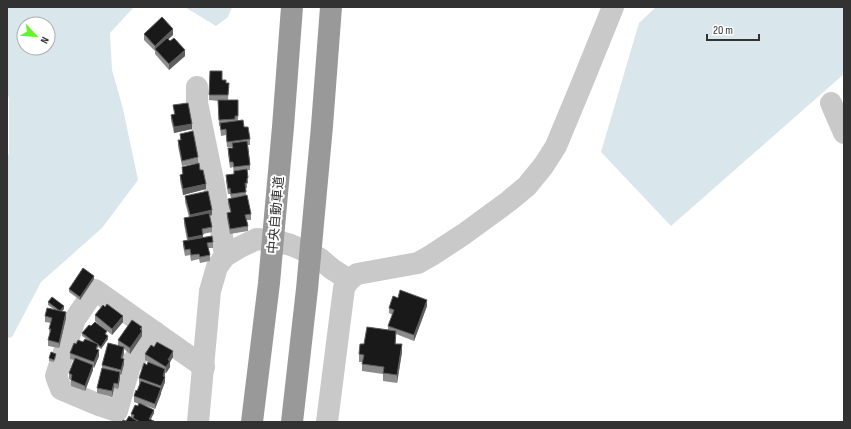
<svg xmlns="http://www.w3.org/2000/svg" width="851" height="429" viewBox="0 0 851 429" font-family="'Sofia Sans Condensed','Noto Sans JP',sans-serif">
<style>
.green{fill:#d9e6eb;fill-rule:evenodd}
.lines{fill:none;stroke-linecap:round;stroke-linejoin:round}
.minor{stroke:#c9c9c9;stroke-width:22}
.highway{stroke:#999;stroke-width:22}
.wall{fill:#8c8c8c}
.shaded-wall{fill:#5e5e5e}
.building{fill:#191919;stroke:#5e5e5e}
.labels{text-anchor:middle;stroke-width:4;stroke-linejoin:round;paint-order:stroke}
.street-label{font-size:13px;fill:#323232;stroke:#fff}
</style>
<rect width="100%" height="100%" fill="#fff"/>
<!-- green -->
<g class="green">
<path d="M 7,7 L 134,7 L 110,33 L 112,70 L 123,109 L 138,180 L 102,228 L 41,282 L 12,337 L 7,338 L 7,158 L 9,153 L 9,98 L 7,92 ZM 24,24 L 48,24 L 48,48 L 24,48 Z"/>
<path d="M 185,7 L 232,7 L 228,17 L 216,26 Z"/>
<path d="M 656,7 L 844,7 L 844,74 L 671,226 L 601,152 L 639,23 Z"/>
</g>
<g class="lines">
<!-- minor -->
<g class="minor">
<path d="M 197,87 L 197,103 L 215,190 L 225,256"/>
<path d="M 831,103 L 844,133"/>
<path d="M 349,280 L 357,274 L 418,263 L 432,255 L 464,234 L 509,201 L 527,186 L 544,165 L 556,146 L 583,81 L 613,7"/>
<path d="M 155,332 L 130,365 L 117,411 L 99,405 L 61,389 L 56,376 L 75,319 L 95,290 L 204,367"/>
<path d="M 198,422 L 210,291 L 217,267 L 225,256 L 240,247 L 257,239 L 276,241 L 291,245 L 305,251 L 319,258 L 332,269 L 349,280 L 344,288 L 327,422"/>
</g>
<!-- highway -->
<g class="highway">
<path d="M 252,422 L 269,283 L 283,127 L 292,7"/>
<path d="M 292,422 L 307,289 L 322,126 L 331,7"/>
</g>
</g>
<!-- wall -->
<g class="wall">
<path d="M 144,34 L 173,35 L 168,39 L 185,56 L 169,70 L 155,54 L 155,51 L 144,40 Z"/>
<path d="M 210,71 L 226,83 L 229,83 L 228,100 L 238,100 L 238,121 L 244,127 L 250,139 L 250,145 L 248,145 L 250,165 L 250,170 L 247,170 L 248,183 L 247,184 L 247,188 L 245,188 L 246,195 L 251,214 L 251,220 L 247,220 L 248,226 L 248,231 L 230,234 L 227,218 L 227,213 L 230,212 L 228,204 L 228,199 L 231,198 L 230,194 L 228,194 L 226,181 L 226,175 L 234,174 L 233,167 L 230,168 L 228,154 L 228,148 L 232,148 L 232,147 L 227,147 L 226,135 L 221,136 L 220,126 L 219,126 L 218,101 L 209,100 Z"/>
<path d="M 173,105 L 192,129 L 174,133 L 171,120 L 171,115 L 174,114 Z"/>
<path d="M 180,134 L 198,157 L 198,163 L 182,166 L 178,146 L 178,140 L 180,140 Z"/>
<path d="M 182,167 L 200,170 L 206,189 L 183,195 L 180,181 L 180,175 L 182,175 Z"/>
<path d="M 185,196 L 212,215 L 210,216 L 212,227 L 212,232 L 203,234 L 203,237 L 213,242 L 213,248 L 208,248 L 210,255 L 210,261 L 200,263 L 199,259 L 191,261 L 190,255 L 185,256 L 183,246 L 183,241 L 187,240 L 184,224 L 184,218 L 189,217 L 185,202 Z"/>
<path d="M 94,279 L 80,300 L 69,292 L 69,289 Z"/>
<path d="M 398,298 L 427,306 L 414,341 L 396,334 L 396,344 L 402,352 L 397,383 L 383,381 L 383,374 L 362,371 L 362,362 L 359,362 L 359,354 L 364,344 L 388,330 L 388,326 L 393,315 L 389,313 L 389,308 Z"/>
<path d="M 48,302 L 64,309 L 61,311 L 66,318 L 59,348 L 48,346 L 48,340 L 50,334 L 49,329 L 51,323 L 45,322 L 45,316 L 55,310 L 48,305 Z"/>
<path d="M 95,315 L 123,322 L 112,335 L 95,321 Z"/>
<path d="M 91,326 L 107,334 L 106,335 L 108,339 L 101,349 L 98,347 L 97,350 L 99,356 L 94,368 L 93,367 L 93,370 L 85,391 L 71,386 L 71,380 L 69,379 L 69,373 L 74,360 L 70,359 L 70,353 L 76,344 L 88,340 L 82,336 L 82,333 Z"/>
<path d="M 142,327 L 142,336 L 130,354 L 124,349 L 124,353 L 123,358 L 124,364 L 121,375 L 120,375 L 120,378 L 118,389 L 114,388 L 112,397 L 97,393 L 97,388 L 102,368 L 102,365 L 119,346 L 118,345 L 118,340 Z"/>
<path d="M 145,354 L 173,357 L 170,362 L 170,367 L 166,373 L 165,373 L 165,382 L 155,409 L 144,405 L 154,413 L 151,419 L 154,422 L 126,421 L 133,418 L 131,417 L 131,414 L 138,406 L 139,404 L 134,402 L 134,396 L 137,391 L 140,384 L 139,383 L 139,378 L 147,365 L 150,363 L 145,360 Z"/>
<path d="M 56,357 L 54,362 L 49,361 L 49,358 Z"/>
</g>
<!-- shaded-wall -->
<g class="shaded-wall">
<path d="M 173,29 L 173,35 L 157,50 L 155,49 L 155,46 Z"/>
<path d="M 185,50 L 185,56 L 169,70 L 169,64 Z"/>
<path d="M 192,124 L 192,129 L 174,133 L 174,127 Z"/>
<path d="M 206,184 L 206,189 L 183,195 L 183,189 Z"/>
<path d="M 212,210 L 212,215 L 190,221 L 190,215 Z"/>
<path d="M 203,235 L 203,240 L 188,243 L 188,238 Z"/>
<path d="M 94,276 L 94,279 L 80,300 L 80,297 Z"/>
<path d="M 427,300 L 427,306 L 414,341 L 414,335 Z"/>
<path d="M 64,306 L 64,309 L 60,314 L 60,311 Z"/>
<path d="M 66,312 L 66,318 L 59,348 L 59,343 Z"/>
<path d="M 123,316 L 123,322 L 112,335 L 112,329 Z"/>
<path d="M 142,327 L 142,336 L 130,354 L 130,348 Z"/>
<path d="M 108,336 L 108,339 L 101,349 L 101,347 Z"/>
<path d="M 402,344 L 402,352 L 397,383 L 397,375 Z"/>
<path d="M 124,347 L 124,353 L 121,363 L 121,358 Z"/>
<path d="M 99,350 L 99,356 L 94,368 L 94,362 Z"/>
<path d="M 173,351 L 173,357 L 170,362 L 170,367 L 166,373 L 166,367 L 168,360 Z"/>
<path d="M 124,359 L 124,364 L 121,375 L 121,370 Z"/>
<path d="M 93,365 L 93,370 L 85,391 L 85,386 Z"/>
<path d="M 165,369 L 165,374 L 163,382 L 163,376 Z"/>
<path d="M 120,372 L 120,378 L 118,389 L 118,384 Z"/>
<path d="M 165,377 L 165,382 L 161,392 L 161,386 Z"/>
<path d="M 114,383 L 114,388 L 112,397 L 112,391 Z"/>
<path d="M 161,388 L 161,394 L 155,409 L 155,404 Z"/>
<path d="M 154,410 L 154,413 L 149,422 L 149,419 Z"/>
</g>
<!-- building -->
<g class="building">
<path d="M 162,17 L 173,29 L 155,46 L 144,34 Z"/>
<path d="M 167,38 L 170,41 L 174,38 L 185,50 L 169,64 L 155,49 Z"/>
<path d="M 210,71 L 222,71 L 222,80 L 226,80 L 226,83 L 229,83 L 228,95 L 209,95 Z"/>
<path d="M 218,100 L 238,100 L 238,116 L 235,116 L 235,119 L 219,120 Z"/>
<path d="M 188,103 L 192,124 L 174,127 L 171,115 L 175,114 L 173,105 Z"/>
<path d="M 243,120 L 244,127 L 248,127 L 250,139 L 227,142 L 226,129 L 221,130 L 220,123 Z"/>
<path d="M 193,131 L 198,157 L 182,161 L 178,140 L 181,140 L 180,134 Z"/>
<path d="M 247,141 L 250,165 L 234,167 L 233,162 L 230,162 L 228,148 L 233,148 L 232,143 Z"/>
<path d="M 199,163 L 200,170 L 203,170 L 206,184 L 183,189 L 180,175 L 183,174 L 182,167 Z"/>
<path d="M 247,169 L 248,178 L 247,178 L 247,183 L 245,183 L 246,192 L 231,194 L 230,188 L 228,189 L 226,175 L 234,174 L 234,171 Z"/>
<path d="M 208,191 L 212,210 L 190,215 L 185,196 Z"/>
<path d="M 247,195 L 251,214 L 245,215 L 248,226 L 230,229 L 227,213 L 231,212 L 228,199 Z"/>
<path d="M 209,213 L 212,227 L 202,229 L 203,235 L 188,238 L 184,218 Z"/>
<path d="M 212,236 L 213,242 L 207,243 L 210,255 L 200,257 L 199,254 L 191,255 L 190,249 L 185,250 L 183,241 Z"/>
<path d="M 83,268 L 94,276 L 80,297 L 69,289 Z"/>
<path d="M 400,290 L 427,300 L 414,335 L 388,326 L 394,310 L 389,308 L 393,296 L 398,298 Z"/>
<path d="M 52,297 L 64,306 L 60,311 L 48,302 Z"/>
<path d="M 107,304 L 123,316 L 112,329 L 95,315 L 103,305 L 105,307 Z"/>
<path d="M 47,308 L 66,312 L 59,343 L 48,340 L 51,329 L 49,329 L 52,318 L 45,316 Z"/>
<path d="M 132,320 L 142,327 L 140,329 L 142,331 L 130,348 L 118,340 Z"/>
<path d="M 95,322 L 107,331 L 105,334 L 108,336 L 101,347 L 82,333 L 89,325 L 91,326 Z"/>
<path d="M 367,327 L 396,331 L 395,344 L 402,344 L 397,375 L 383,373 L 384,367 L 362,364 L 364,355 L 359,354 L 360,344 L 364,344 Z"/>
<path d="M 85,339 L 98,344 L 96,349 L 99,350 L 94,362 L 70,353 L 74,343 L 76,344 L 78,340 L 83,342 Z"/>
<path d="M 157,342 L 173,351 L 168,360 L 170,361 L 166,367 L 145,354 L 151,345 L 154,347 Z"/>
<path d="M 108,343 L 124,347 L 121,358 L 124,359 L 121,370 L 102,365 Z"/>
<path d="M 51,352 L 56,354 L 54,360 L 49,358 Z"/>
<path d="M 75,358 L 93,365 L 85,386 L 71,380 L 72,375 L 69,373 Z"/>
<path d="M 148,362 L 165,369 L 163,376 L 165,377 L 161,386 L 139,378 L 144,363 L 147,365 Z"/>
<path d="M 102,368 L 120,372 L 118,384 L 114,383 L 112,391 L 97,388 Z"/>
<path d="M 141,381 L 161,388 L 155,404 L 134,396 L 136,390 L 137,391 Z"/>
<path d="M 139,403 L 154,410 L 149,419 L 154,421 L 153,422 L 140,422 L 133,418 L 134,415 L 131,414 L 135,405 L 138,406 Z"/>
<path d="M 129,416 L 139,422 L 122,422 L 123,420 L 126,421 Z"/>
</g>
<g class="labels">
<!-- street labels -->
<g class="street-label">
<text transform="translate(275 215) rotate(-85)" y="5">中央自動車道</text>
</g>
</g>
<!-- border -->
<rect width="851" height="429" fill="none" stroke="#323232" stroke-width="16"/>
<!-- north arrow -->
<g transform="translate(36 36) rotate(116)"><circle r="19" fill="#ffffff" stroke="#adadad"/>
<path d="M0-3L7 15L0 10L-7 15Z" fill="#67f32b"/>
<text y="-6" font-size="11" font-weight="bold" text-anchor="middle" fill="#323232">N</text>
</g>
<!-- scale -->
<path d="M707 34v6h52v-6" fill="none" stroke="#323232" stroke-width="2"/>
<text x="713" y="34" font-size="12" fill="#323232" stroke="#ffffff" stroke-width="3" paint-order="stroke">20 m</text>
</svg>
